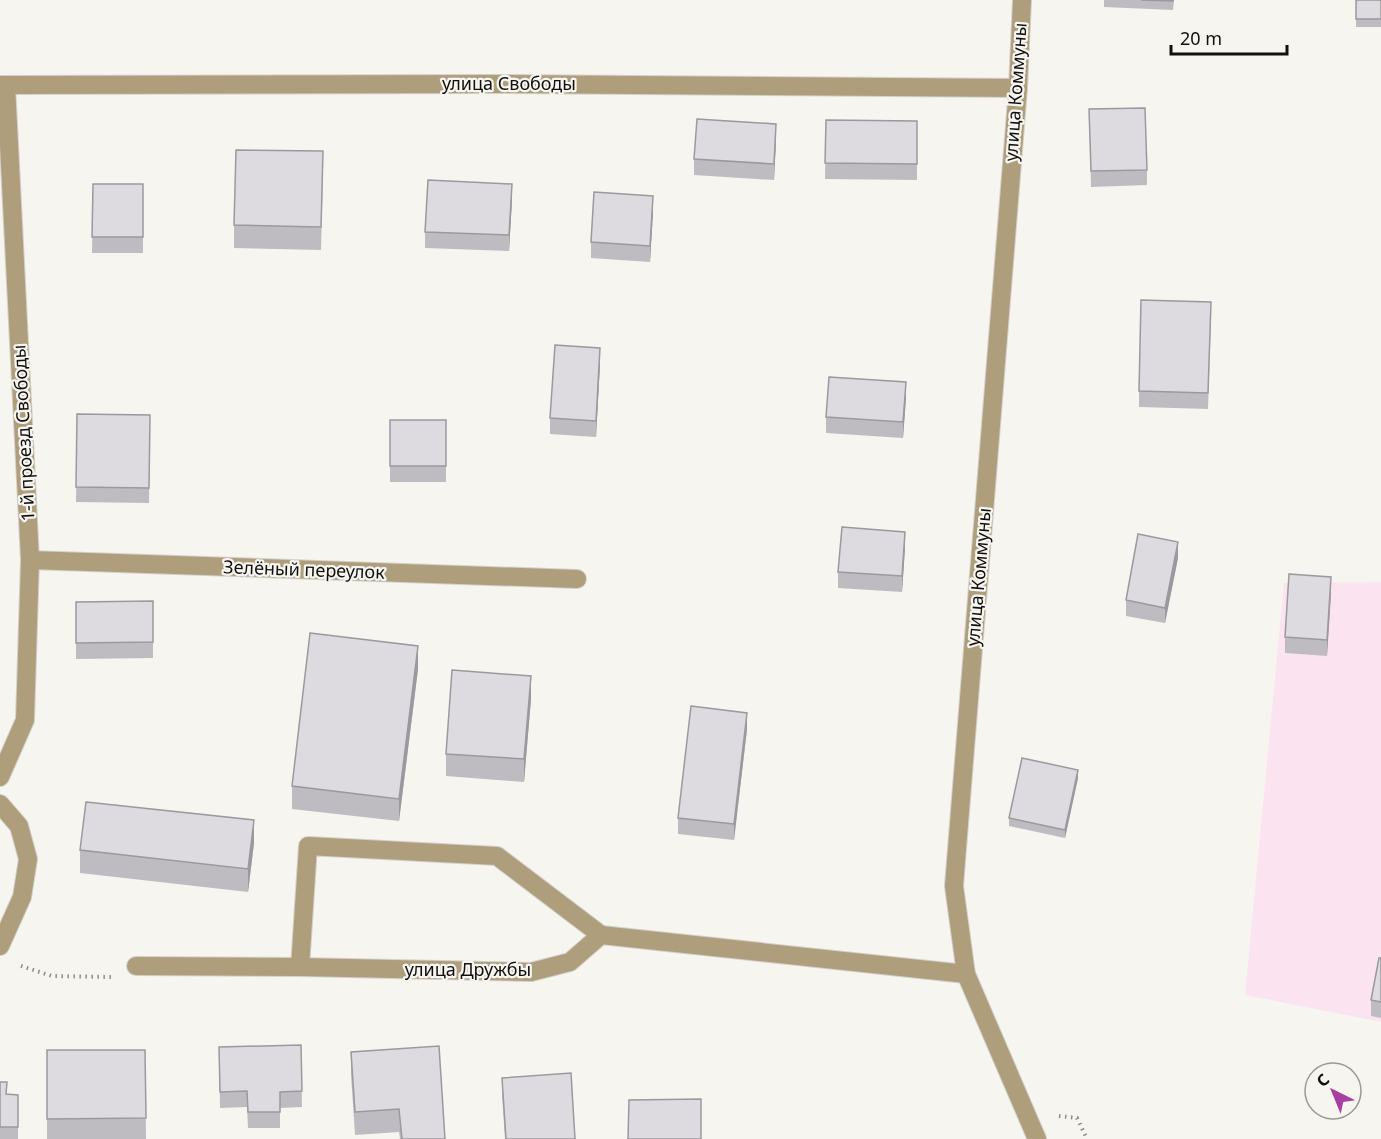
<svg xmlns="http://www.w3.org/2000/svg" width="1381" height="1139" viewBox="0 0 1381 1139" font-family="'Noto Sans',sans-serif">
<style>
.industrial{fill:#fbe4f0}
.lines{fill:none;stroke-linecap:round;stroke-linejoin:round}
.minor-casing{stroke:#d2d0cc;stroke-width:20}
.path{stroke:#8d8c89;stroke-width:4;stroke-dasharray:1.5 4.5;stroke-linecap:butt}
.minor{stroke:#ae9e7c;stroke-width:18}
.wall{fill:#bfbcc1}
.shaded-wall{fill:#9b999d}
.building{fill:#dedbe0;stroke:#9b999d;stroke-width:1.5}
.labels{text-anchor:middle;stroke-width:4.5;stroke-linejoin:round;paint-order:stroke}
.street-label{font-size:18px;fill:#11100f;stroke:#f7f5f0}
</style>
<rect width="100%" height="100%" fill="#f7f5f0"/>
<!-- industrial -->
<path class="industrial" d="M 1381,582 L 1381,1022 L 1245,995 L 1284,583 Z"/>
<g class="lines">
<defs>
<g id="minor">
<path d="M 1022,0 L 1018,88 L 954,886 L 966,974 L 1037,1139"/>
<path d="M 0,85 L 494,84 L 1018,88"/>
<path d="M 30,560 L 577,579"/>
<path d="M 0,777 L 25,720 L 30,560 L 6,85"/>
<path d="M 0,804 L 19,826 L 28,859 L 22,897 L 0,946"/>
<path d="M 136,966 L 300,967 L 531,972 L 570,962 L 601,935 L 966,974"/>
<path d="M 300,967 L 308,846 L 497,856 L 601,935"/>
</g>
</defs>
<!-- minor casing -->
<use href="#minor" class="minor-casing"/>
<!-- path -->
<g class="path">
<path d="M 21,966 L 52,976 L 111,977"/>
<path d="M 1059,1116 L 1077,1118 L 1087,1139"/>
</g>
<!-- minor -->
<use href="#minor" class="minor"/>
</g>
<!-- wall -->
<g class="wall">
<path d="M 1104,0 L 1174,0 L 1173,10 L 1104,7 Z"/>
<rect x="1356" y="0" width="25" height="27"/>
<path d="M 1089,109 L 1147,170 L 1147,185 L 1091,187 Z"/>
<path d="M 826,120 L 917,121 L 917,180 L 825,179 Z"/>
<path d="M 776,140 L 774,180 L 694,175 L 694,159 Z"/>
<path d="M 323,174 L 321,250 L 234,248 L 234,225 Z"/>
<path d="M 93,184 L 143,184 L 143,253 L 92,253 Z"/>
<path d="M 512,200 L 509,251 L 425,248 L 425,232 Z"/>
<path d="M 653,212 L 650,262 L 591,258 L 591,242 Z"/>
<path d="M 1211,317 L 1208,409 L 1139,407 L 1139,391 Z"/>
<path d="M 600,364 L 596,437 L 550,434 L 550,418 Z"/>
<path d="M 906,398 L 903,438 L 826,433 L 826,417 Z"/>
<path d="M 77,414 L 150,415 L 149,503 L 76,502 Z"/>
<rect x="390" y="420" width="56" height="62"/>
<path d="M 905,548 L 902,592 L 838,588 L 838,572 Z"/>
<path d="M 1178,558 L 1165,623 L 1126,616 L 1126,600 Z"/>
<path d="M 1331,593 L 1327,656 L 1285,653 L 1285,637 Z"/>
<path d="M 153,601 L 153,658 L 76,659 L 76,602 Z"/>
<path d="M 418,669 L 399,821 L 292,809 L 292,786 Z"/>
<path d="M 531,699 L 524,782 L 446,776 L 446,754 Z"/>
<path d="M 747,729 L 734,840 L 678,834 L 678,818 Z"/>
<path d="M 1078,778 L 1065,838 L 1009,826 L 1009,818 Z"/>
<path d="M 254,843 L 248,892 L 80,873 L 80,850 Z"/>
<path d="M 1381,958 L 1381,1018 L 1371,1016 L 1371,1000 Z"/>
<path d="M 301,1045 L 302,1107 L 280,1108 L 280,1128 L 248,1128 L 247,1107 L 220,1108 L 219,1047 Z"/>
<path d="M 47,1050 L 145,1050 L 146,1139 L 47,1139 Z"/>
<path d="M 351,1052 L 445,1139 L 400,1139 L 399,1132 L 355,1135 L 351,1075 Z"/>
<path d="M 502,1078 L 575,1139 L 505,1139 L 502,1094 Z"/>
<path d="M 0,1082 L 7,1094 L 18,1095 L 18,1139 L 0,1139 Z"/>
</g>
<!-- shaded-wall -->
<g class="shaded-wall">
<path d="M 776,124 L 776,140 L 774,180 L 774,164 Z"/>
<path d="M 512,184 L 512,200 L 509,251 L 509,235 Z"/>
<path d="M 653,196 L 653,212 L 650,262 L 650,246 Z"/>
<path d="M 600,348 L 600,364 L 596,437 L 596,421 Z"/>
<path d="M 906,382 L 906,398 L 903,438 L 903,422 Z"/>
<path d="M 905,532 L 905,548 L 902,592 L 902,576 Z"/>
<path d="M 1178,542 L 1178,558 L 1165,623 L 1165,608 Z"/>
<path d="M 1331,577 L 1331,593 L 1327,656 L 1327,640 Z"/>
<path d="M 418,646 L 418,669 L 399,821 L 399,799 Z"/>
<path d="M 531,676 L 531,699 L 524,782 L 524,759 Z"/>
<path d="M 747,713 L 747,729 L 734,840 L 734,824 Z"/>
<path d="M 1078,770 L 1078,778 L 1065,838 L 1065,830 Z"/>
<path d="M 254,820 L 254,843 L 248,892 L 248,869 Z"/>
</g>
<!-- building -->
<g class="building">
<path d="M 1141,0 L 1173,0 L 1173,1 Z"/>
<rect x="1356" y="0" width="25" height="19"/>
<path d="M 1145,108 L 1147,170 L 1091,171 L 1089,109 Z"/>
<path d="M 697,119 L 776,124 L 774,164 L 694,159 Z"/>
<path d="M 826,120 L 917,121 L 917,164 L 825,163 Z"/>
<path d="M 236,150 L 323,151 L 321,227 L 234,225 Z"/>
<path d="M 428,180 L 512,184 L 509,235 L 425,232 Z"/>
<path d="M 93,184 L 143,184 L 143,237 L 92,237 Z"/>
<path d="M 594,192 L 653,196 L 650,246 L 591,242 Z"/>
<path d="M 1141,300 L 1211,302 L 1208,393 L 1139,391 Z"/>
<path d="M 555,345 L 600,348 L 596,421 L 550,418 Z"/>
<path d="M 829,377 L 906,382 L 903,422 L 826,417 Z"/>
<path d="M 77,414 L 150,415 L 149,488 L 76,487 Z"/>
<rect x="390" y="420" width="56" height="46"/>
<path d="M 842,527 L 905,532 L 902,576 L 838,572 Z"/>
<path d="M 1138,534 L 1178,542 L 1165,608 L 1126,600 Z"/>
<path d="M 1289,574 L 1331,577 L 1327,640 L 1285,637 Z"/>
<path d="M 153,601 L 153,642 L 76,643 L 76,602 Z"/>
<path d="M 310,633 L 418,646 L 399,799 L 292,786 Z"/>
<path d="M 452,670 L 531,676 L 524,759 L 446,754 Z"/>
<path d="M 691,706 L 747,713 L 734,824 L 678,818 Z"/>
<path d="M 1022,758 L 1078,770 L 1065,830 L 1009,818 Z"/>
<path d="M 86,802 L 254,820 L 248,869 L 80,850 Z"/>
<path d="M 1379,958 L 1381,958 L 1381,1002 L 1371,1000 Z"/>
<path d="M 301,1045 L 302,1091 L 280,1092 L 280,1112 L 248,1112 L 247,1091 L 220,1092 L 219,1047 Z"/>
<path d="M 439,1046 L 445,1139 L 402,1139 L 399,1109 L 355,1112 L 351,1052 Z"/>
<path d="M 47,1050 L 145,1050 L 146,1118 L 47,1119 Z"/>
<path d="M 571,1073 L 575,1139 L 506,1139 L 502,1078 Z"/>
<path d="M 0,1082 L 7,1082 L 6,1094 L 18,1095 L 18,1127 L 0,1127 Z"/>
<path d="M 701,1099 L 701,1139 L 628,1139 L 629,1100 Z"/>
</g>
<g class="labels">
<!-- street labels -->
<g class="street-label">
<text x="509" y="90">улица Свободы</text>
<text transform="translate(1016 92) rotate(-86)" y="6">улица Коммуны</text>
<text transform="translate(24 433) rotate(-93)" y="6">1-й проезд Свободы</text>
<text transform="translate(304 570) rotate(2)" y="6">Зелёный переулок</text>
<text transform="translate(979 577) rotate(-85)" y="6">улица Коммуны</text>
<text x="468" y="976">улица Дружбы</text>
</g>
</g>
<!-- north arrow -->
<g transform="translate(1333 1091) rotate(317)"><circle r="28" fill="#f7f5f0" stroke="#9b9996" stroke-width="1.5"/>
<path d="M0-4.5L10 22L0 15L-10 22Z" fill="#a93fa0"/>
<text y="-9" font-size="16" font-weight="bold" text-anchor="middle" fill="#11100f">С</text>
</g>
<!-- scale -->
<path d="M1171 45v9h116v-9" fill="none" stroke="#11100f" stroke-width="3"/>
<text x="1180" y="45" font-size="18" fill="#11100f" stroke="#f7f5f0" stroke-width="4.5" paint-order="stroke">20 m</text>
</svg>
